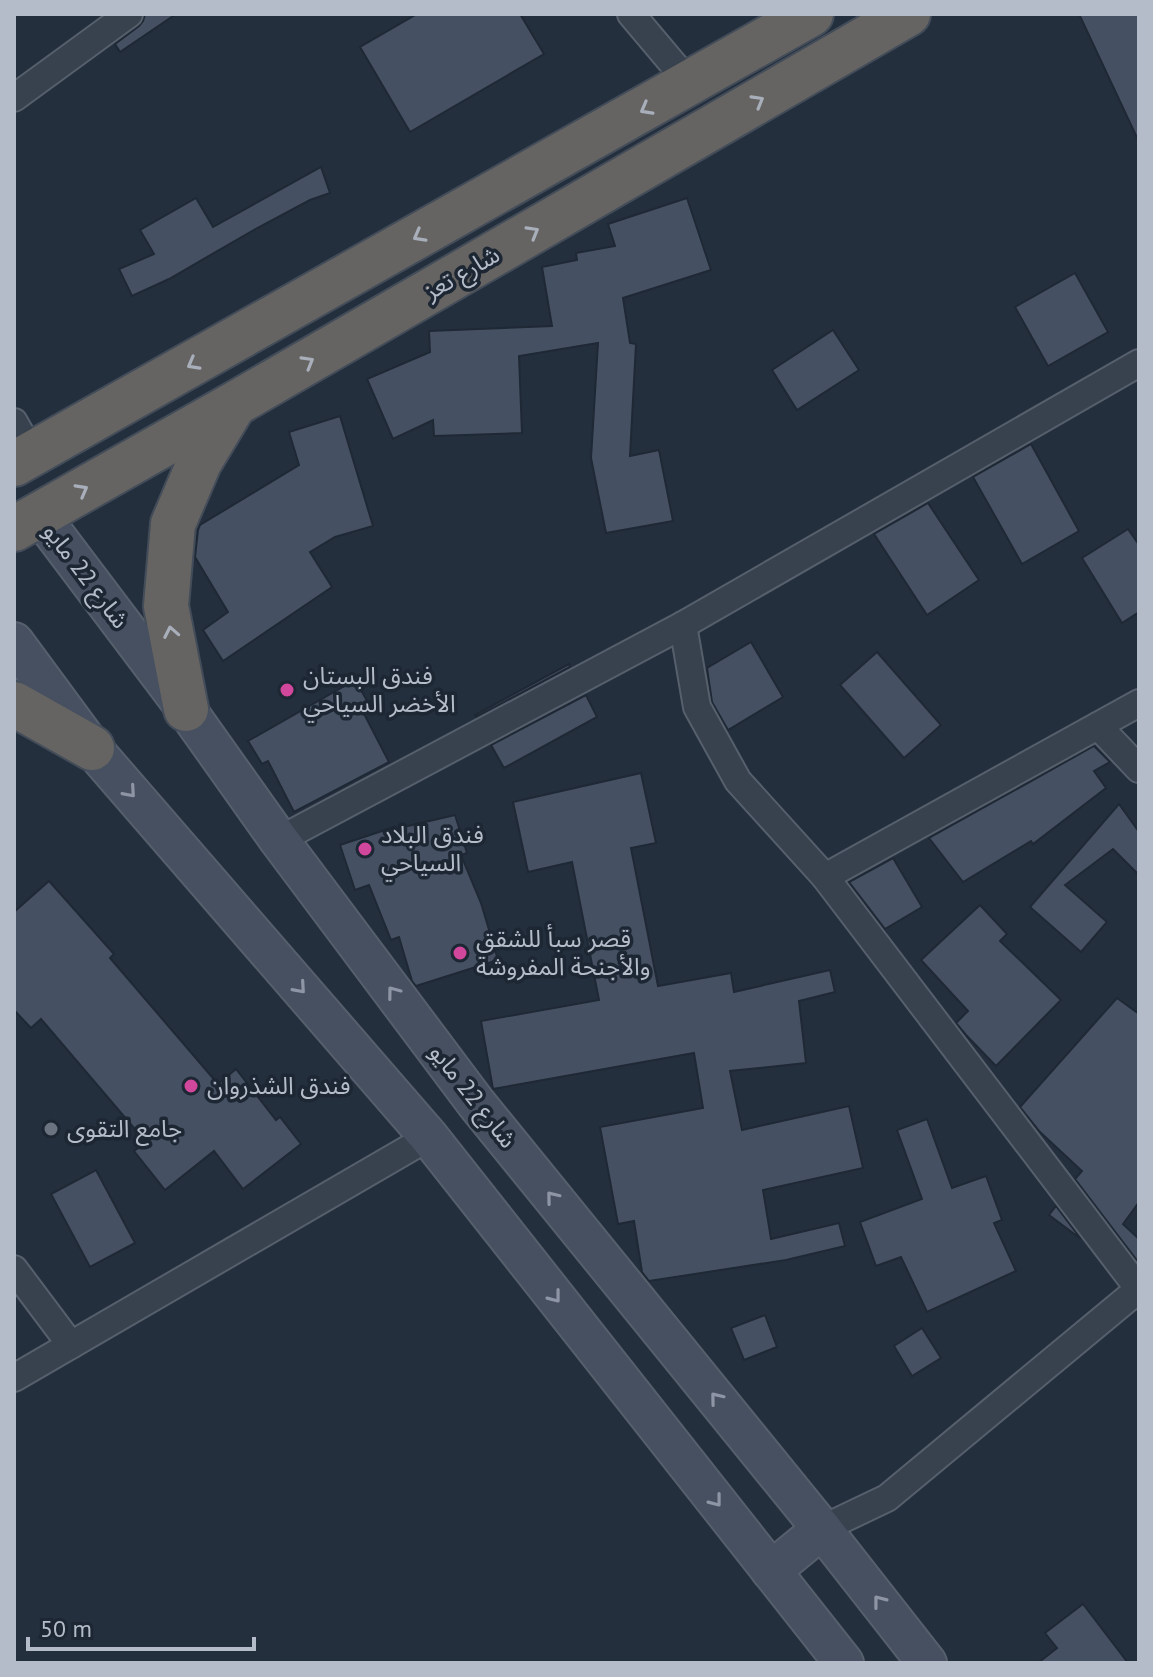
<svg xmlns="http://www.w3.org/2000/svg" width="1153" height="1677" viewBox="0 0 1153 1677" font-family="'PT Sans','Noto Sans Arabic',sans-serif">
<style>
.building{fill:#455162;stroke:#1f2835;stroke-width:2}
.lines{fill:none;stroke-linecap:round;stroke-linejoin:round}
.minor-casing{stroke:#565f6c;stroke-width:30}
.secondary-casing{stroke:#565f6c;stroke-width:42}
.trunk-casing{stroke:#434c59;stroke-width:48}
.minor{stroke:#38414e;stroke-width:26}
.secondary{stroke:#465061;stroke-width:38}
.trunk{stroke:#656462;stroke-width:44}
.oneway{stroke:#a8afba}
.oneway2{stroke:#8e96a5}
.hotel-dot{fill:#d1479c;stroke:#1d2633;stroke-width:3}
.worship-dot{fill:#6b7280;stroke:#1d2633;stroke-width:3}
.labels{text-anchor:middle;stroke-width:7;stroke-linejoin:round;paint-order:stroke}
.street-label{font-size:24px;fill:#b4bcc9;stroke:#1d2633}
.poi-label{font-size:24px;fill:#b4bcc9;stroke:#1d2633;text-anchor:start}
</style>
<rect width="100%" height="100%" fill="#242f3e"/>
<!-- building -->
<g class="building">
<path d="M 145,14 L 176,14 L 120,52 L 115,44 L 139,26 L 143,21 Z"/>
<path d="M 417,14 L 520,14 L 544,54 L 410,132 L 360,47 Z"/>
<path d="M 1079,14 L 1139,14 L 1139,142 Z"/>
<path d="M 321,167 L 330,193 L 310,200 L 252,231 L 169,279 L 132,296 L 119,269 L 154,254 L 140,230 L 196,198 L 213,227 Z"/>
<path d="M 687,198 L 711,270 L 623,298 L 630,343 L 636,344 L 630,456 L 659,450 L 673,521 L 606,533 L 591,458 L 598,343 L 519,356 L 522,433 L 434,436 L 433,420 L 393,439 L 367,379 L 430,352 L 429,331 L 552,326 L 542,267 L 577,260 L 576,253 L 615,246 L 608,224 Z"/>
<path d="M 1075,273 L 1108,332 L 1048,366 L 1015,307 Z"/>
<path d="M 833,330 L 859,370 L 797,410 L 772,370 Z"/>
<path d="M 340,416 L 373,526 L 335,537 L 310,552 L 332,587 L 223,661 L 203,630 L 228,612 L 195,557 L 198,530 L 200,525 L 299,465 L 289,432 Z"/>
<path d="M 1031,444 L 1079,531 L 1022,564 L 973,477 Z"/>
<path d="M 928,503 L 979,580 L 927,615 L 874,534 Z"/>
<path d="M 1128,529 L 1139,545 L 1139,612 L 1122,623 L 1082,558 Z"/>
<path d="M 751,642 L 783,697 L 728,730 L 712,702 L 707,668 Z"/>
<path d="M 877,652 L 941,725 L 904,758 L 840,685 Z"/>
<path d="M 569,664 L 570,667 L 476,717 L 475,715 Z"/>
<path d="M 355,680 L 369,704 L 361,708 L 389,762 L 294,812 L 268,761 L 262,764 L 248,741 Z"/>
<path d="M 586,695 L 597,717 L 504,768 L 491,745 Z"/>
<path d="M 1094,746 L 1110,762 L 1094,771 L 1106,788 L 1033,844 L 1031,841 L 963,882 L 929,838 Z"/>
<path d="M 641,773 L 656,843 L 631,848 L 658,986 L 731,973 L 734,992 L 830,970 L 835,992 L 799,1001 L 806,1063 L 730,1071 L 742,1130 L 849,1106 L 863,1168 L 763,1190 L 771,1239 L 839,1223 L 845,1246 L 786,1260 L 649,1281 L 642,1272 L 634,1221 L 618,1224 L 600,1127 L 703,1108 L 694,1053 L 493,1089 L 481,1021 L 599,1000 L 572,862 L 528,872 L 513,802 Z"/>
<path d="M 1119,804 L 1139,832 L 1139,875 L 1113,849 L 1065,885 L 1107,922 L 1081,952 L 1030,907 Z"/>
<path d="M 455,815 L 467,853 L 461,855 L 481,903 L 498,960 L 416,986 L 412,981 L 399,937 L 391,940 L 369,885 L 355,890 L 340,845 L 394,827 L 395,829 Z"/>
<path d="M 893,858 L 922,907 L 885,929 L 849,882 Z"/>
<path d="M 49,881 L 114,954 L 110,958 L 218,1084 L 236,1069 L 276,1120 L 280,1117 L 301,1144 L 243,1189 L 214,1151 L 165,1190 L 134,1151 L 146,1142 L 41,1019 L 31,1028 L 14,1010 L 14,912 Z"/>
<path d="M 980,905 L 1007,934 L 1000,941 L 1061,1000 L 996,1066 L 966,1035 L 956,1023 L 968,1011 L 921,960 Z"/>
<path d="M 1117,998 L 1139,1014 L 1139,1202 L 1123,1224 L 1139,1239 L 1139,1263 L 1075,1179 L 1082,1171 L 1040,1132 L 1020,1107 Z"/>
<path d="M 927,1119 L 952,1188 L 986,1176 L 1002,1220 L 994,1223 L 1016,1271 L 927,1312 L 901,1257 L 876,1266 L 860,1222 L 922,1199 L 897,1130 Z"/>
<path d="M 96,1170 L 135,1243 L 90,1267 L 51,1194 Z"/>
<path d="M 1056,1206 L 1081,1239 L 1049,1215 Z"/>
<path d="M 765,1315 L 777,1347 L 744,1360 L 731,1328 Z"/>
<path d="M 922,1328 L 941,1358 L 912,1376 L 894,1346 Z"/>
<path d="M 1083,1604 L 1128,1663 L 1038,1663 L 1057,1648 L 1045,1633 Z"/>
</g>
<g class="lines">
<defs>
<g id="minor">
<path d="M 631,14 L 690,84"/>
<path d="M 14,98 L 129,14"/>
<path d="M 14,422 L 32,454"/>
<path d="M 683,625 L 697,707 L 738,781 L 825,877 L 1139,1289"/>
<path d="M 1098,726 L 1139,769"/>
<path d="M 279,840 L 683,625 L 1139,363"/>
<path d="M 825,877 L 1139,703"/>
<path d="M 14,1269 L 71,1345"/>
<path d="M 14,1378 L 429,1137"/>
<path d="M 822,1529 L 887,1498 L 1139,1289"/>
</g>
<g id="secondary">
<path d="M 39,514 L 186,709 L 279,840 L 476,1103 L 822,1529 L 927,1663"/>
<path d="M 14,642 L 92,748 L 429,1137 L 844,1663"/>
<path d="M 771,1571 L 822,1529"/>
</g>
<g id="trunk">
<path d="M 14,464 L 811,14"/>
<path d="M 14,529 L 233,405 L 908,14"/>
<path d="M 14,704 L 92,748"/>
<path d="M 186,709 L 166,606 L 173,524 L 199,463 L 232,408"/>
</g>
</defs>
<!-- minor casing -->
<use href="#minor" class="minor-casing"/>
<!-- secondary casing -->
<use href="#secondary" class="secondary-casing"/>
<!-- trunk casing -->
<use href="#trunk" class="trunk-casing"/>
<!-- minor -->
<use href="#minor" class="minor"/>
<!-- secondary -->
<use href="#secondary" class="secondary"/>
<!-- trunk -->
<use href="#trunk" class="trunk"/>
</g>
<!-- one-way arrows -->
<defs><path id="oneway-chevron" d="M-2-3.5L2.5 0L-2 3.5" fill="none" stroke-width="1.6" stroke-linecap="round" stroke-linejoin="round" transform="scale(2)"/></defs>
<g class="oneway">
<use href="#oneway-chevron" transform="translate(758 101) rotate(-30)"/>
<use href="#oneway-chevron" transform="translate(646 109) rotate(151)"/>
<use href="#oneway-chevron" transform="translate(533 232) rotate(-30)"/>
<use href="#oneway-chevron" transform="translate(419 236) rotate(151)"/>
<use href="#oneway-chevron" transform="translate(308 362) rotate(-30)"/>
<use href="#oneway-chevron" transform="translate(193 364) rotate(151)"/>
<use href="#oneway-chevron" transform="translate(82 490) rotate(-29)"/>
<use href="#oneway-chevron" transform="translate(171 632) rotate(-101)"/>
</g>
<g class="oneway2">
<use href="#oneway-chevron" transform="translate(130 792) rotate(49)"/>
<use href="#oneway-chevron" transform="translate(300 988) rotate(49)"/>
<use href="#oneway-chevron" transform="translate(393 992) rotate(-127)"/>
<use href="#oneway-chevron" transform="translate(552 1197) rotate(-129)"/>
<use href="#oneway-chevron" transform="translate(555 1297) rotate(52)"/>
<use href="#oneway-chevron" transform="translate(716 1398) rotate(-129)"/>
<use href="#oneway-chevron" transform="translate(716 1501) rotate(52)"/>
<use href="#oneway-chevron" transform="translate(879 1601) rotate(-128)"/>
</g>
<!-- markers -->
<g class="hotel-dot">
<circle cx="287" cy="690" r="8"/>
<circle cx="365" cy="849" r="8"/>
<circle cx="460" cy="953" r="8"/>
<circle cx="191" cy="1086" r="8"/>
</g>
<circle class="worship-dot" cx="51" cy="1129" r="8"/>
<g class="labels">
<!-- street labels -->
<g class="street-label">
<text transform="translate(462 273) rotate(-30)" y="8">شارع تعز</text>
<text transform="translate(86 576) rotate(53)" y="8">شارع 22 مايو</text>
<text transform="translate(473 1096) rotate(52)" y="8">شارع 22 مايو</text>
</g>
<!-- poi labels -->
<g class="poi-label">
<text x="303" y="684">فندق البستان<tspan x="303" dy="28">الأخضر السياحي</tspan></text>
<text x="381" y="843">فندق البلاد<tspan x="381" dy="28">السياحي</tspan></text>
<text x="476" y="947">قصر سبأ للشقق<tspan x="476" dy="28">والأجنحة المفروشة</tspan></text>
<text x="207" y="1094">فندق الشذروان</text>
<text x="67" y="1137">جامع التقوى</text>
</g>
</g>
<!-- border -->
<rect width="1153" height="1677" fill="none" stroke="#b4bcc9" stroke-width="32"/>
<!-- scale -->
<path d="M28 1637v12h226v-12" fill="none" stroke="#b4bcc9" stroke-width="4"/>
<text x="40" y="1637" font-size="24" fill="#b4bcc9" stroke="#1d2633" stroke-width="6" paint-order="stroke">50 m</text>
</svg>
